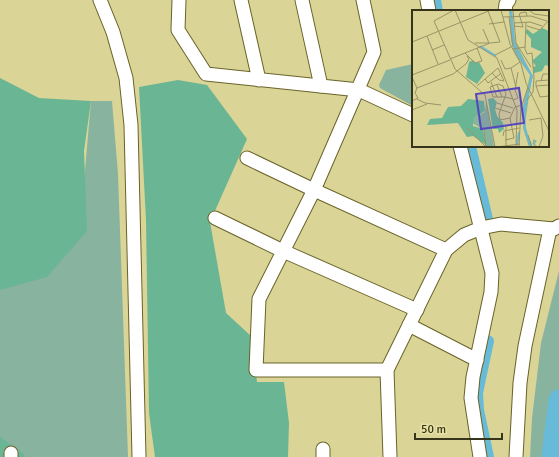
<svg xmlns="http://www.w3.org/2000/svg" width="559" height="457" viewBox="0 0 559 457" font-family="Signika,sans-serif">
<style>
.green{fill:#88b39e}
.forest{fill:#6ab593}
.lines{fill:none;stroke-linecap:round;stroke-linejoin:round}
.canal{stroke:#67bbd8;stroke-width:12}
.river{stroke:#67bbd8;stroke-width:21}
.minor-casing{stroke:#6a6329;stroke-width:15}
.minor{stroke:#fff;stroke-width:13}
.inset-river{fill:none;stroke:#67bbd8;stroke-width:2}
.inset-road{fill:none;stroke:#999466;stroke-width:1}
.view{fill:#5546be;fill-opacity:0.15;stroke:#5546be;stroke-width:2}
.inset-edge{fill:none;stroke:#37341c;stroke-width:2}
</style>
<rect width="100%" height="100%" fill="#dad497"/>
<!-- green -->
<g class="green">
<path d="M 413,64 L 413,106 L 380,88 L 379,85 L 386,70 Z"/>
<path d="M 91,101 L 112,101 L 118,174 L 128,457 L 14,457 L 0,445 L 0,289 L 79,240 Z"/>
<path d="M 559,271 L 559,457 L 530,457 L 532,418 L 541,343 Z"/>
</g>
<!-- forest -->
<g class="forest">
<path d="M 0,78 L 39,98 L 91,101 L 84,151 L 87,231 L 47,277 L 0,290 Z"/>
<path d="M 178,80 L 207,85 L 247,139 L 210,222 L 226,313 L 251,336 L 257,382 L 284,382 L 289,423 L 288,457 L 155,457 L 149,413 L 146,220 L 139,87 Z"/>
<path d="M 0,437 L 24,454 L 25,457 L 0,457 Z"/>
</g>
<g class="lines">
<!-- canal -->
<g class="canal">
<path d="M 435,0 L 437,11"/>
<path d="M 470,146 L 487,219"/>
<path d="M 488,457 L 478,410 L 477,393 L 488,341"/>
</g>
<!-- river -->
<path class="river" d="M 552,457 L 559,400"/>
<defs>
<g id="minor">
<path d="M 100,0 L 113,32 L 126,78 L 131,125 L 139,457"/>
<path d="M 179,0 L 178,30 L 206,74 L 359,90 L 413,115"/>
<path d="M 241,0 L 259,80"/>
<path d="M 302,0 L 321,86"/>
<path d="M 363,0 L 374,52 L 314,190 L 259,299 L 256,370 L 387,370"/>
<path d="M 427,0 L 429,11"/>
<path d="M 505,11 L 506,4 L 509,0"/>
<path d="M 460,146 L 492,273 L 491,292 L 473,377 L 471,398 L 480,457"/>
<path d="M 247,158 L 314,190 L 446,250"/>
<path d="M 215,218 L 283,251 L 417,310"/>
<path d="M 409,325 L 477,360"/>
<path d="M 323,449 L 323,457"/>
<path d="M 11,457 L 11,453"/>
<path d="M 390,457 L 387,370 L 446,250 L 464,235 L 481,228 L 501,224 L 554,229 L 559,226"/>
<path d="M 516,457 L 520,383 L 525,346 L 550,229"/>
</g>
</defs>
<!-- minor casing -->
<use href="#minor" class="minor-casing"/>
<!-- minor -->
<use href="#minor" class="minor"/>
</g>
<!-- overview -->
<g transform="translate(412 10)">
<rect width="137" height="137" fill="#dad497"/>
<path d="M 97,0 L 100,0 L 103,31 L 120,65 L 113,114 L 117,130 L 121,134 L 121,129 L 125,131 L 123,133 L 124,137 L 118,132 L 120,137 L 117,137 L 111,118 L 111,96 L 118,65 L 103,44 L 99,31 ZM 74,90 L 82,136 L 79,137 L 74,137 L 72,120 L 60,113 L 62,108 L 73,102 Z" fill="#88b39e"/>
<path d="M 130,18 L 137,21 L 137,56 L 133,55 L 130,61 L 122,63 L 121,57 L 124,56 L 120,51 L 130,42 L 119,37 L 119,29 L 113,22 L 115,19 L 121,24 ZM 61,50 L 64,53 L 67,52 L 73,63 L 65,74 L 54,67 L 57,52 ZM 81,88 L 85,92 L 83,99 L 85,106 L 91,113 L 92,119 L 87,123 L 86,119 L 81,119 L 80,114 L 76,89 ZM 56,89 L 72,91 L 73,101 L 62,108 L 61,113 L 61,116 L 71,119 L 74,135 L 61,126 L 55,127 L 46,113 L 15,115 L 18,109 L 30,108 L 36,97 L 49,96 Z" fill="#6ab593"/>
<path class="inset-river" d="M 99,0 L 102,36 L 120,66 L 112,102 L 113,119 L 119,137M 68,36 L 84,46M 105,135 L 107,122"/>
<path class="inset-road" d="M 42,0 L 22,11 L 43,59 L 73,85 L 83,137M 43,0 L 56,30 L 85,48 L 105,100 L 104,137M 89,0 L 98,34 L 109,54 L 114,73 L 137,121M 101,0 L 104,33 L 119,57M 117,0 L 122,4 L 137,6M 91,7 L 119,6 L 135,11M 97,7 L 101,37M 107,7 L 108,3 L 114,2 L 115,6M 114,12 L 113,39 L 115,44 L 120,43 L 122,68 L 121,82 L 115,90M 102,13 L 118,12 L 130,16M 77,14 L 92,12M 102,16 L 111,17 L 108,7M 115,16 L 128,20 L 137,10M 71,19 L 77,33M 15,26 L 26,54M 0,32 L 79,0M 63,33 L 77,33M 101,39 L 113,37M 20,40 L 32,35M 53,43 L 63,53 L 70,51 L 65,38M 83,45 L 99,37M 38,49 L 78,33 L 88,32 L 76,1M 89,50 L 93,59 L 99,58M 0,65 L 38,50M 0,67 L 5,78M 73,69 L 86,58 L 92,71 L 87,70 L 80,63M 137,70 L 124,71 L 124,76 L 128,87 L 137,86M 129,71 L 131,64 L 137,64M 79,72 L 85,87M 85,75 L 90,87M 65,76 L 73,69 L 76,73 L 88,64M 124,76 L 137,75M 104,77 L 99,58 L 108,52M 5,89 L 13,93 L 29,95M 101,90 L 106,88 L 103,80 L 106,62M 0,91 L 6,88 L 3,83 L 5,78 L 41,64 L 54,54 L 57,49 L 55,46M 85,93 L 101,98M 83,98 L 99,103M 0,100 L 15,94M 98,108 L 88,110 L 87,104 L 90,95 L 93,87 L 94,84 L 91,76 L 86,74 L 78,77 L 81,87 L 93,87 L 101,89M 117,110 L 129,108M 94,115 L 94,137M 55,118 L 74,137M 72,120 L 74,137M 116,125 L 120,137M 91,126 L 92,121 L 107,118M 93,130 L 102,128 L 98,108 L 103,97 L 110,95 L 116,77M 85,137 L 108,134M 107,137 L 109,96M 127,137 L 131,126 L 129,108"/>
<path class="view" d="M 107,78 L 112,113 L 69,119 L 64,84 Z"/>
<rect width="137" height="137" class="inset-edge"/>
</g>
<!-- scale -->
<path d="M415 433v6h87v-6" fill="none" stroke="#37341c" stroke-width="2"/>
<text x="421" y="433" font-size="12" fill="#37341c" stroke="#e7e1a4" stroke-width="3" paint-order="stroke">50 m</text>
</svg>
